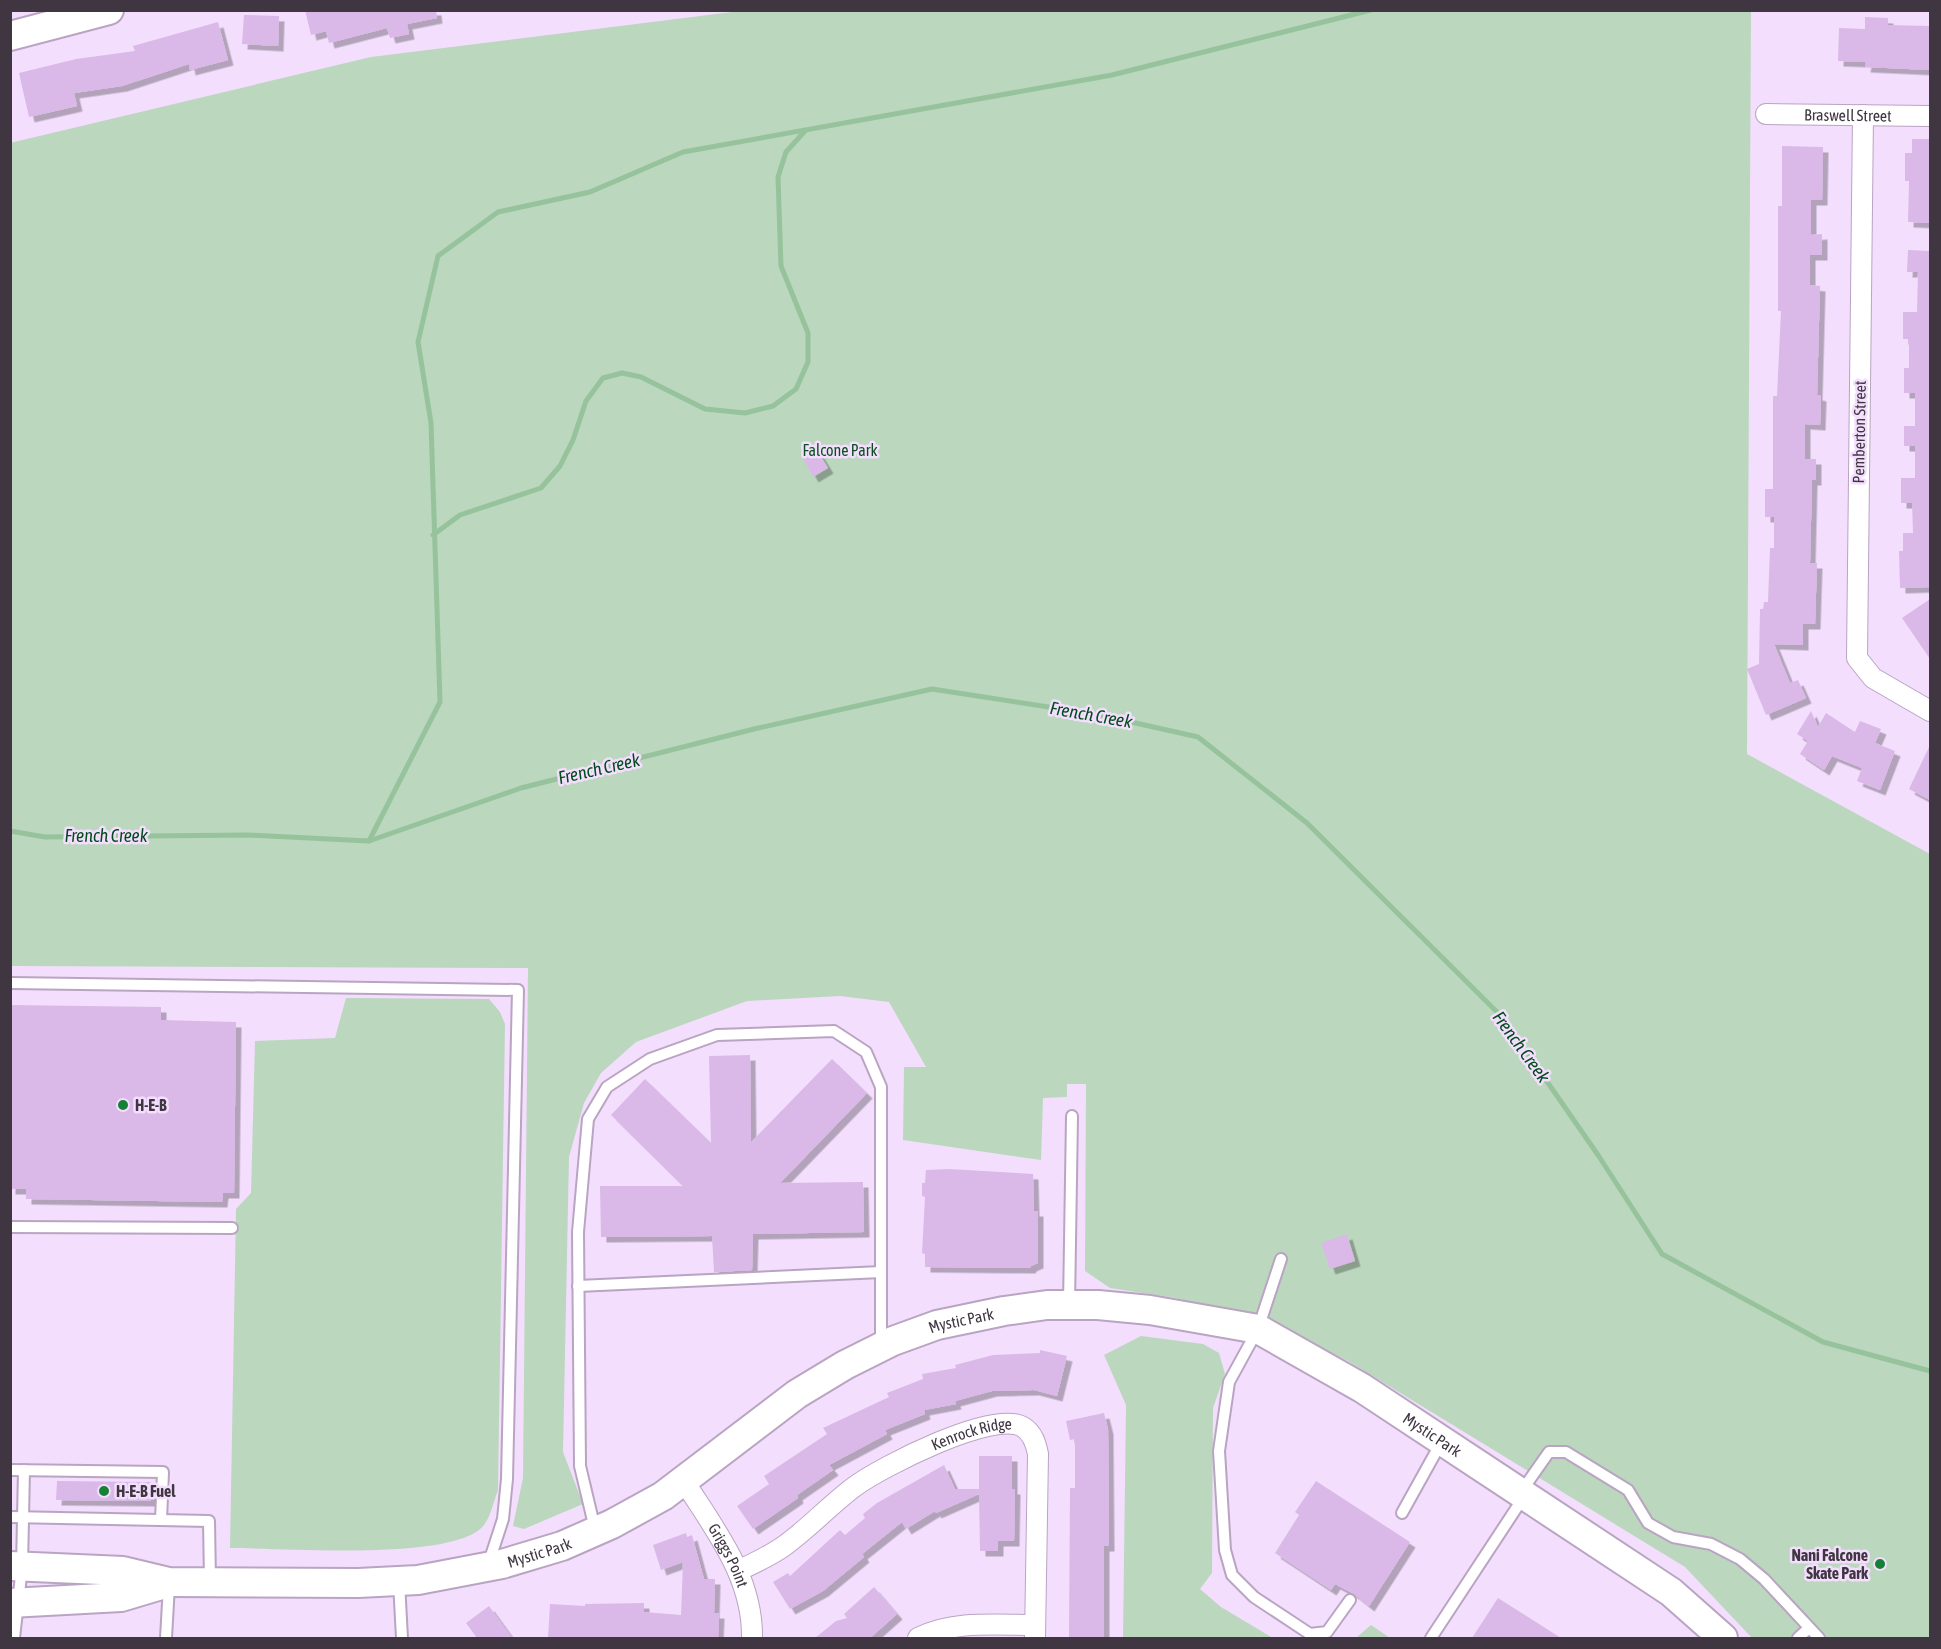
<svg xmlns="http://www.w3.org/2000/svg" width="1941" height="1649" viewBox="0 0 1941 1649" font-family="'Asap Condensed',sans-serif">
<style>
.green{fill:#bbd7be}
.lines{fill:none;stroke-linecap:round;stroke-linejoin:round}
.stream{stroke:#96c39c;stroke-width:5}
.building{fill:#dab9e8;filter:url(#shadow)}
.lane-casing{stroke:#b9a4c2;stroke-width:14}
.street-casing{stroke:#b9a4c2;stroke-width:22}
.secondary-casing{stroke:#b9a4c2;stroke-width:32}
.lane{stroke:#fff;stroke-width:10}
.street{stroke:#fff;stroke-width:20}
.secondary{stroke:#fff;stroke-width:28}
.poi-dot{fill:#158136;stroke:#f4defd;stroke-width:2}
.labels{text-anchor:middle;stroke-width:5;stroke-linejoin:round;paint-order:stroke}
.street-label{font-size:16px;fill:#3f3642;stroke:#f4defd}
.park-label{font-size:16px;fill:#084f1e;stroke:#f4defd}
.poi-label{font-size:16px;font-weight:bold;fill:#3f3642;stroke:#f4defd;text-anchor:start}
.water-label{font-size:18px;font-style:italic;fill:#014b1a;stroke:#f4defd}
</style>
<defs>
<filter id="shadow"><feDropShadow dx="5.5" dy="5.5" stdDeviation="0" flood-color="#0004"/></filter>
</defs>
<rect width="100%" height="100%" fill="#f4defd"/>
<!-- green -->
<g class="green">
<path d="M 740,11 L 1751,11 L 1747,754 L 1930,854 L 1930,1638 L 1752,1638 L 1685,1567 L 1348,1361 L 1304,1339 L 1230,1312 L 1176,1298 L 1110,1288 L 1085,1271 L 1086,1084 L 1067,1084 L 1067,1097 L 1043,1098 L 1041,1160 L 903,1140 L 904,1067 L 926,1067 L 889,1002 L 840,996 L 747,1001 L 636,1042 L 601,1073 L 584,1103 L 569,1157 L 563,1452 L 583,1504 L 524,1529 L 513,1526 L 523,1478 L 528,968 L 11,966 L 10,143 L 371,57 Z"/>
<path d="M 346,998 L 489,999 L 500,1012 L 505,1024 L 498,1490 C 494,1500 491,1516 484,1525 C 456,1562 279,1548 230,1548 L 236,1209 L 251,1193 L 255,1041 L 335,1038 Z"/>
<path d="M 1141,1336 L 1203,1344 L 1219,1353 L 1225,1374 L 1213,1408 L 1212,1573 L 1200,1589 L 1221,1607 L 1273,1638 L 1123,1638 L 1126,1405 L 1104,1355 Z"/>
<path d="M 1371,1625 L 1390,1638 L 1356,1638 Z"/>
</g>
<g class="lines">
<!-- stream -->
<g class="stream">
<path d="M 433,535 L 460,515 L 541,488 L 560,466 L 573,440 L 586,401 L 603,378 L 622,373 L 641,377 L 705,409 L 745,413 L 773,406 L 796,389 L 808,362 L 808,333 L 781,266 L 778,177 L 786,152 L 805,131"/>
<path d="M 10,831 L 45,837 L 248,835 L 369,841 L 521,788 L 754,729 L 932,689 L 1100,715 L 1198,737 L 1307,823 L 1503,1018 L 1598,1155 L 1662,1254 L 1823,1342 L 1930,1371"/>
<path d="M 369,841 L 440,702 L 431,423 L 418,342 L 438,256 L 498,212 L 590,192 L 683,152 L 1112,75 L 1371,10"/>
</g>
</g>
<!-- building -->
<g class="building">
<path d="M 305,10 L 436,10 L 437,18 L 407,24 L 409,34 L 390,38 L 387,28 L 329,43 L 326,31 L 311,35 Z"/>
<path d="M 244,15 L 279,16 L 278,46 L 242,44 Z"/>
<path d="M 1865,17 L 1888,18 L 1888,25 L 1930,26 L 1930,70 L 1865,67 L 1866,62 L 1838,61 L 1839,28 L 1865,29 Z"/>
<path d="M 218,22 L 228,60 L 190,70 L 189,64 L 122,86 L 74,93 L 77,106 L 29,117 L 19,73 L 76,59 L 135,51 L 133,46 Z"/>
<path d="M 1912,139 L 1930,139 L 1930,223 L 1908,222 L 1909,181 L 1905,181 L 1905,153 L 1912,153 Z"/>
<path d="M 1782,146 L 1823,147 L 1822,200 L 1811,200 L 1811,235 L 1822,234 L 1822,255 L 1810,255 L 1810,285 L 1820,286 L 1817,395 L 1821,396 L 1820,425 L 1805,424 L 1805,459 L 1816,459 L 1816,480 L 1812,480 L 1810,563 L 1817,563 L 1815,624 L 1803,624 L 1803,645 L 1774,644 L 1790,683 L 1798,680 L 1806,698 L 1766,715 L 1747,669 L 1759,664 L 1760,609 L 1763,609 L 1764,602 L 1768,602 L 1770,548 L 1774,548 L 1774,517 L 1765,517 L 1765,489 L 1773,489 L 1773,396 L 1777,396 L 1781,311 L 1778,311 L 1778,206 L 1782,206 Z"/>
<path d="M 1908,250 L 1930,251 L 1930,587 L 1900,588 L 1899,551 L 1903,551 L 1903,533 L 1913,533 L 1912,503 L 1901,503 L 1901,478 L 1915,478 L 1915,446 L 1904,446 L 1904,426 L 1915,426 L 1915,393 L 1904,393 L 1904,368 L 1909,368 L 1909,339 L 1903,339 L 1903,312 L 1917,312 L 1918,272 L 1907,272 Z"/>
<path d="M 817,450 L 828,468 L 813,477 L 803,458 Z"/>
<path d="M 1930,599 L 1930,659 L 1902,618 Z"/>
<path d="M 1811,711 L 1818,727 L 1826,713 L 1855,732 L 1860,721 L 1881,729 L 1875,743 L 1895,751 L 1880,790 L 1857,781 L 1862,768 L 1832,756 L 1824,770 L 1800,754 L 1808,741 L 1797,734 Z"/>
<path d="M 1930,745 L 1930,800 L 1909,789 Z"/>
<path d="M 10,1005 L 161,1007 L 161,1020 L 236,1022 L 234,1193 L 223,1193 L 222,1202 L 26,1199 L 26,1189 L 10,1189 Z"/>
<path d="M 750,1055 L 751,1142 L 832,1059 L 867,1093 L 780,1183 L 863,1182 L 864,1232 L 753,1234 L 752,1270 L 718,1272 L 714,1272 L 712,1236 L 601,1237 L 600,1186 L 683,1186 L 611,1115 L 645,1079 L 711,1143 L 709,1056 Z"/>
<path d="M 949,1169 L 1033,1174 L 1034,1211 L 1038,1211 L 1038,1263 L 1031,1266 L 1030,1268 L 925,1267 L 925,1254 L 922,1253 L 925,1197 L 922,1196 L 922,1183 L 925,1183 L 926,1170 Z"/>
<path d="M 1347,1234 L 1355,1261 L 1330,1269 L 1321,1243 Z"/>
<path d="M 1040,1350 L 1067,1356 L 1057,1396 L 1034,1390 L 992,1391 L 955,1401 L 956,1404 L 924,1410 L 925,1414 L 885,1430 L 887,1434 L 829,1465 L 833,1470 L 797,1495 L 798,1498 L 753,1529 L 737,1506 L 769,1484 L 764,1476 L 827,1434 L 823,1428 L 889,1397 L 887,1393 L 923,1379 L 922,1374 L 956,1368 L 955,1365 L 993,1355 L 1040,1353 Z"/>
<path d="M 1104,1413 L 1108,1429 L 1109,1546 L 1104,1546 L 1104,1638 L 1069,1638 L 1070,1488 L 1075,1488 L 1075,1439 L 1070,1440 L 1066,1421 Z"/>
<path d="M 979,1456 L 1012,1456 L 1012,1489 L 1015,1489 L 1014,1541 L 998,1541 L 998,1551 L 980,1551 L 979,1494 L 936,1513 L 935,1511 L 906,1529 L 902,1522 L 862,1554 L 864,1557 L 823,1591 L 790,1609 L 773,1582 L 788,1573 L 790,1576 L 840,1530 L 845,1535 L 865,1518 L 863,1514 L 877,1503 L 944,1465 L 955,1489 L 979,1489 Z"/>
<path d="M 57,1481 L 151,1482 L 151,1501 L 56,1500 Z"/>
<path d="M 1316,1481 L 1410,1542 L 1369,1606 L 1354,1594 L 1335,1584 L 1331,1590 L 1275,1553 L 1299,1515 L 1295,1512 Z"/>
<path d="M 686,1533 L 687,1537 L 692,1535 L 704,1579 L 715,1579 L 714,1613 L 719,1613 L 718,1638 L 548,1638 L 550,1604 L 585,1606 L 585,1604 L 644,1603 L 644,1612 L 681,1615 L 683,1562 L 661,1570 L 653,1545 Z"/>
<path d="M 874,1587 L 897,1614 L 870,1638 L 815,1638 L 836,1621 L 847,1618 L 844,1614 Z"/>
<path d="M 1498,1598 L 1561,1638 L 1472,1638 Z"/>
<path d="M 489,1606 L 512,1638 L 477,1638 L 466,1623 Z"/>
</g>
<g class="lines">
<defs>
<g id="lane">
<path d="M 10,983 L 518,990 L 507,1479 L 503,1519 L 489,1562"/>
<path d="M 10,1227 L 232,1228"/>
<path d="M 1281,1259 L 1258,1329 L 1229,1382 L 1219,1451 L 1225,1550 L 1232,1575 L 1254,1597 L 1310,1634 L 1327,1632 L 1350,1600"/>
<path d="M 578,1286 L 881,1272"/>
<path d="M 1069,1305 L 1072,1116"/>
<path d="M 10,1470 L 163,1472 L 161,1520"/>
<path d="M 1521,1492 L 1549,1452 L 1566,1452 L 1628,1490 L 1648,1523 L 1673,1537 L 1711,1544 L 1740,1559 L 1764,1579 L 1819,1638"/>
<path d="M 1402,1513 L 1442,1441"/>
<path d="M 10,1517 L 209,1521 L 210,1581"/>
<path d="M 595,1529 L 580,1466 L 578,1232 L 588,1119 L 607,1087 L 650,1059 L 717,1035 L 834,1031 L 866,1052 L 881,1087 L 881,1344"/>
<path d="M 399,1582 L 402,1638"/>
<path d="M 14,1638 L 22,1567 L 24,1470"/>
<path d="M 166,1638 L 169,1585"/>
<path d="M 1431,1638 L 1525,1495"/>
<path d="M 1798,1638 L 1809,1628"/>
</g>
<g id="street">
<path id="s1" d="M 1766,114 L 1930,116"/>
<path d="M 1863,115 L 1857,658 L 1873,678 L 1930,711"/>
<path id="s2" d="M 684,1481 C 715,1530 753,1577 752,1638"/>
<path id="s3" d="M 740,1570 C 754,1563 770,1556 784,1546 C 809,1528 830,1505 854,1487 C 881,1467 994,1409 1023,1427 C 1033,1433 1036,1444 1038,1454 L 1035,1638"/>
<path d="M 918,1638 C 953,1620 997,1625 1035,1625"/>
</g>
<g id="secondary">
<path d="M 10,36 L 109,10"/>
<path id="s4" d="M 10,1566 L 123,1571 L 169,1582 L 358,1583 L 418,1580 L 502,1564 L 562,1546 L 612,1524 L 663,1496 L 797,1394 L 845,1365 L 893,1341 L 937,1325 L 1004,1311 L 1047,1305 L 1098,1305 L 1150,1310 L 1258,1329 L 1362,1388 L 1671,1592 L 1723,1638"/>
<path d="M 10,1603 L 121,1597 L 168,1583"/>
</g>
</defs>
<!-- lane casing -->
<use href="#lane" class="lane-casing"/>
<!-- street casing -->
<use href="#street" class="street-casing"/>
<!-- secondary casing -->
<use href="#secondary" class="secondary-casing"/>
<!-- lane -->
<use href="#lane" class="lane"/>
<!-- street -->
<use href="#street" class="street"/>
<!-- secondary -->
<use href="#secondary" class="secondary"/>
</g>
<!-- markers -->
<g class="poi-dot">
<circle cx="123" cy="1105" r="6"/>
<circle cx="104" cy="1491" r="6"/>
<circle cx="1880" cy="1564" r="6"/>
</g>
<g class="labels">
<!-- street labels -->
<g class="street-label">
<text dy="6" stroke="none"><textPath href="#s1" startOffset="82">Braswell Street</textPath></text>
<text transform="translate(1859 432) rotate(-89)" y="6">Pemberton Street</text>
<text dy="6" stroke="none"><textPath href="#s4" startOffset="1020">Mystic Park</textPath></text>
<text dy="6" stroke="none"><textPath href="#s4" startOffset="1524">Mystic Park</textPath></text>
<text dy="6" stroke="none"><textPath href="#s3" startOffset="272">Kenrock Ridge</textPath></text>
<text dy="6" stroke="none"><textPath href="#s4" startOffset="534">Mystic Park</textPath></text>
<text dy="6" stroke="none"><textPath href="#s2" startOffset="87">Griggs Point</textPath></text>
</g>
<!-- park labels -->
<g class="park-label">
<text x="840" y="456">Falcone Park</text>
</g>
<!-- poi labels -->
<g class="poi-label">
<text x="135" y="1111">H-E-B</text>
<text x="116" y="1497">H-E-B Fuel</text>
<text x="1868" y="1561" text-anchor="end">Nani Falcone<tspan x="1868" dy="18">Skate Park</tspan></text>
</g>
<!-- water labels -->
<g class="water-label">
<text transform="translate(1091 715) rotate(10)" y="6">French Creek</text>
<text transform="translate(599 769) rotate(-13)" y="6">French Creek</text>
<text x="106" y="842">French Creek</text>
<text transform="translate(1521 1047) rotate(54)" y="6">French Creek</text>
</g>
</g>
<!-- border -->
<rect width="1941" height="1649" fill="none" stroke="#3f3642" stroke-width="24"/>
</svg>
